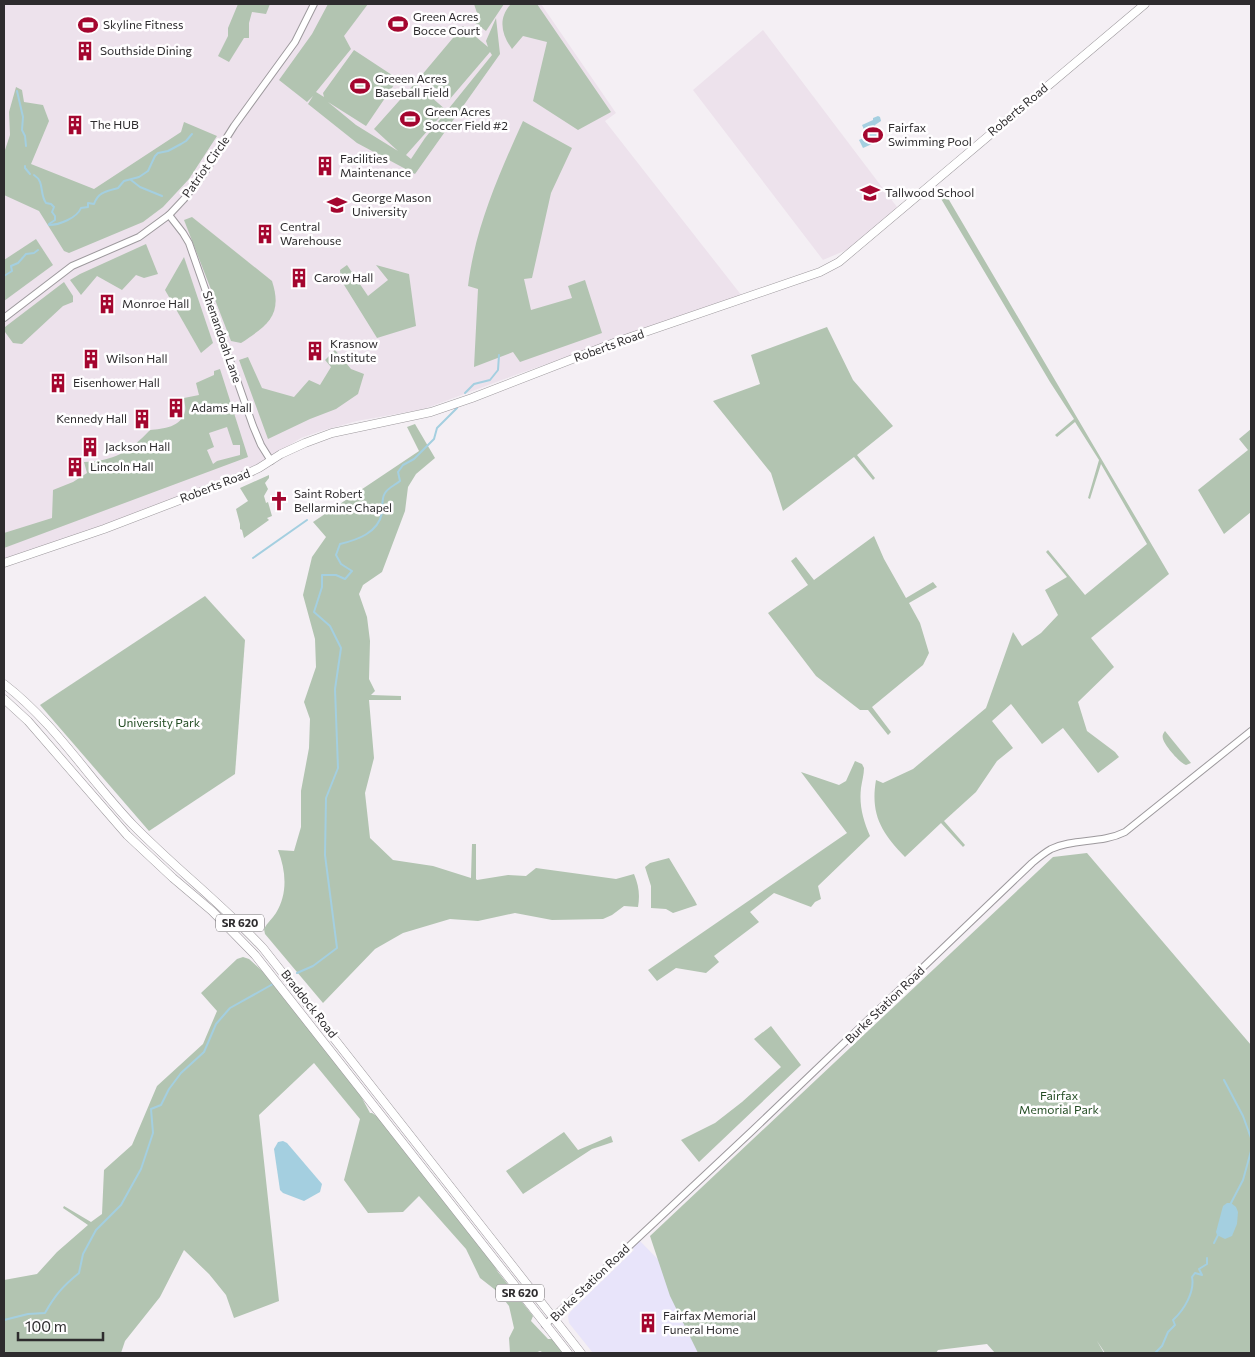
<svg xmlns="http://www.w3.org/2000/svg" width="1255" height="1357" viewBox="0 0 1255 1357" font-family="Commissioner,sans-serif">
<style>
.commercial{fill:#e8e4fa}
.built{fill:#ede2ec}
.green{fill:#b2c4b1;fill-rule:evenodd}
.water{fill:#a4cfe0}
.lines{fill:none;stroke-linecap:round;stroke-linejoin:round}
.stream{stroke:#a4cfe0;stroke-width:2}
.minor-casing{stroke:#9d999d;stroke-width:8}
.major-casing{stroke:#9d999d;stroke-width:9}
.minor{stroke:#fff;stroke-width:6}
.major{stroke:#fff;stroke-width:8}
.labels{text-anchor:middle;stroke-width:5;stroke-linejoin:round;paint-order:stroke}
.shield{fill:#fffeff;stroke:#6d6b6d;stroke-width:1}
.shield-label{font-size:11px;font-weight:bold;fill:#2e2c2e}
.poi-label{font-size:12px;fill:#2e2c2e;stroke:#fffeff;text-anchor:start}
.street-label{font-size:12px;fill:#2e2c2e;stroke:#fffeff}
.park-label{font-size:12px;fill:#234c23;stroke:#fffeff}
</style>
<rect width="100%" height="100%" fill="#f4eff4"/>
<!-- commercial -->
<path class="commercial" d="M 638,1239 L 687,1289 L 713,1353 L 593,1353 L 569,1323 L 568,1316 L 571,1311 L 634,1250 L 631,1246 Z"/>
<!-- built -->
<g class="built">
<path d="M 4,4 L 541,4 L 616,113 L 605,121 L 742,296 L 518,374 L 424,409 L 357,421 L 321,431 L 301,438 L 256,465 L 238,473 L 190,491 L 129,518 L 4,559 Z"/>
<path d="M 763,30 L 897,207 L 888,217 L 851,248 L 823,260 L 693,90 Z"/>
</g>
<!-- green -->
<g class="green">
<path d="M 238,4 L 270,4 L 266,14 L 252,12 L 249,23 L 249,38 L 244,38 L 229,62 L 218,56 L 228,36 L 228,28 Z"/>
<path d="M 328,4 L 368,4 L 344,36 L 351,49 L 316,92 L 324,97 L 323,93 L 354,50 L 398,79 L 366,126 L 328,102 L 356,125 L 398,151 L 374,129 L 415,83 L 446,110 L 406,155 L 411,159 L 425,138 L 492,55 L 490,52 L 449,100 L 421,76 L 463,26 L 488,47 L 486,41 L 496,18 L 500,54 L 415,174 L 357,143 L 308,104 L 313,96 L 307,102 L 279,80 L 312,34 Z"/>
<path d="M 474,4 L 504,4 L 486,31 L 471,20 L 477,13 Z"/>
<path d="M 511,4 L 537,4 L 611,112 L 578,130 L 533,101 L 547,42 L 523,36 L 512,49 C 501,34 498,18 511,4 Z"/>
<path d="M 16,87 L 22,90 L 24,102 L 43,105 L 49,121 L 31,164 L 94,189 L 181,132 L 184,122 L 217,136 L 189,179 L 163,207 L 143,222 L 69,253 L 64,251 L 39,211 L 4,195 L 4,153 L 10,135 L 9,112 Z"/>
<path d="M 523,121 L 572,148 L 551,193 L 532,278 L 524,279 L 531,310 L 572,298 L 568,286 L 585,280 L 602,333 L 520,362 L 513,352 L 474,367 L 478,289 L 468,286 C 475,228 499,174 523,121 Z"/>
<path d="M 942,188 L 1169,574 L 1091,638 L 1114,667 L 1078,702 L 1087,731 L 1115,752 L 1119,757 L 1098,773 L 1063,728 L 1042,744 L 1011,704 L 992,721 L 1013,748 L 997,761 L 976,792 L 944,821 L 965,845 L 963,847 L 941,823 L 905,857 C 882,833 870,815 876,780 L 883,783 L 913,769 L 986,708 L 1013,632 L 1022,646 L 1041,633 L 1058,615 L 1045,590 L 1067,577 L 1046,552 L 1048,550 L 1085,595 L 1147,544 L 1101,464 L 1090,499 L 1088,498 L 1099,460 L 1075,422 L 1057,437 L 1055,435 L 1074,419 L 1050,382 L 937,192 Z"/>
<path d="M 192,217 L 272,281 C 283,315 268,325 241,343 L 231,341 L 184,220 Z"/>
<path d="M 36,239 L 53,265 L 4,301 L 4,260 Z"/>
<path d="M 146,244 L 158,274 L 144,278 L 136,275 L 122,290 L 97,276 L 81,295 L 70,280 L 80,274 Z"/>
<path d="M 184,257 L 213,343 L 201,353 L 165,290 Z"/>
<path d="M 347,265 L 368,296 L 388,280 L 376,265 L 409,274 L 416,326 L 377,338 L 341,280 L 340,270 Z"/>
<path d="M 64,282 L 73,296 L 73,302 L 63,306 L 22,344 L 13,343 L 5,332 L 5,327 Z"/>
<path d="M 827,327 L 853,380 L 893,426 L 857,455 L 875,478 L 873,480 L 854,457 L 783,511 L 771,473 L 713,401 L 760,384 L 751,355 Z"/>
<path d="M 335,350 L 351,369 L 364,374 L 358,394 L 336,409 L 310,419 L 268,439 L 239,360 L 248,357 L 262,388 L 294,397 L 309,380 L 320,385 L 331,367 L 325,360 Z"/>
<path d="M 220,369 L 248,457 L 4,548 L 4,533 L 52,518 L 53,490 L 73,482 L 87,473 L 84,462 C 114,461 129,452 150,430 C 163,429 182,427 185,411 C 186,407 184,402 184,398 L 199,395 L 196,383 L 214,375 L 214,371 ZM 227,427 L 233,445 L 240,445 L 240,455 L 217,461 L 213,464 L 207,450 L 214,447 L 209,433 Z"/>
<path d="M 415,424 L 435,458 L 416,474 L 408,487 L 405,511 L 382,572 L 363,585 L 359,594 L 367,617 L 370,641 L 369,679 L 375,691 L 371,695 L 401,696 L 401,700 L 369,700 L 374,758 L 365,793 L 370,838 L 393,860 L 433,866 L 471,878 L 472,844 L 476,844 L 476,879 L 477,880 L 508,875 L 526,876 L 536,868 L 616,879 L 634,874 C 639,886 640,895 638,907 L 624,906 L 612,915 L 603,919 L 552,920 L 515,913 L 478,921 L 450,919 L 403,933 L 375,949 L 323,1003 L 265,934 L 264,929 C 267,923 272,919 276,913 C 288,893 286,871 278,850 L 294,851 L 301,827 L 301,791 L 309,748 L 310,719 L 304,702 L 316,667 L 315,639 L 303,595 L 312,557 L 326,537 L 313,522 L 419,451 L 407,427 Z"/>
<path d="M 1251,429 L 1251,512 L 1224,534 L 1198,490 L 1248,450 L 1239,439 Z"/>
<path d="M 269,475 L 269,478 L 265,483 L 268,489 L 264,496 L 266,503 L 268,502 L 272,516 L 267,518 L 269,520 L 244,538 L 242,530 L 240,529 L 240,524 L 236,509 L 248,501 L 240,488 Z"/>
<path d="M 874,536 L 884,559 L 906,598 L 933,582 L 937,587 L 909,603 L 920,623 L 929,653 L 923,665 L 872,707 L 891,732 L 888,735 L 868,710 L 860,710 L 816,676 L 768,613 L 808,585 L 791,561 L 796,557 L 814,580 Z"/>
<path d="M 205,596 L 245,640 L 235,774 L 149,831 L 40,705 Z"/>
<path d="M 1165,731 L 1191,763 L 1186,765 C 1180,763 1165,746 1163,739 C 1162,735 1163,734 1165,731 Z"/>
<path d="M 855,761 L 862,764 L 864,768 C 864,774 862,781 861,788 C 859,805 863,820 870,836 L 818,886 L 821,899 L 815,902 L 811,907 L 774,893 L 750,912 L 759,922 L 714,956 L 719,962 L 706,973 L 676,968 L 657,981 L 648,970 L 847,833 L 801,772 L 839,785 L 846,781 Z"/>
<path d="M 1087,853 L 1251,1045 L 1251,1353 L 1105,1353 L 1097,1341 L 1104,1353 L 995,1353 L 987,1344 L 938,1350 L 936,1353 L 698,1353 L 670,1296 L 650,1236 L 1053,857 Z"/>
<path d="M 669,858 L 695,901 L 697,905 L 673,913 L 666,909 L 651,908 L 651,886 L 645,867 L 650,863 Z"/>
<path d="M 243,957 L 249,959 L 268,976 L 356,1087 L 370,1113 L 372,1113 L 381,1119 L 486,1252 L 498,1272 L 533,1316 L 531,1321 L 548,1339 L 553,1339 L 564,1353 L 544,1353 L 540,1351 L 535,1353 L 510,1353 L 509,1338 L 514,1328 L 509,1306 L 498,1292 L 480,1278 L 466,1249 L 419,1196 L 403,1212 L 368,1213 L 344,1180 L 360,1119 L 314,1063 L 259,1115 L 279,1301 L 234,1318 L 226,1295 L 209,1274 L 184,1250 L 160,1297 L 125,1341 L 121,1353 L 4,1353 L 4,1280 L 37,1274 L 57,1252 L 88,1225 L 63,1208 L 64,1206 L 91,1222 L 102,1214 L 104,1170 L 132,1145 L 157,1086 L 203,1044 L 217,1011 L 201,993 L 237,959 Z"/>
<path d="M 771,1026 L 801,1065 L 699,1162 L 681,1140 L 715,1123 L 742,1102 L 781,1067 L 754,1039 Z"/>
<path d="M 564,1132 L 578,1150 L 611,1136 L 613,1142 L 592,1149 L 523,1194 L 506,1171 Z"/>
</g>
<!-- water -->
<g class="water">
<path d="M 878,116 L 880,117 L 881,121 L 875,125 L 881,140 L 863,148 L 859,140 L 867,136 L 862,125 L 873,120 L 873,118 Z"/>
<path d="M 283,1141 L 287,1143 L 322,1184 L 320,1192 L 304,1201 L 283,1193 L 280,1190 L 274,1149 L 278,1142 Z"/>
<path d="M 1227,1203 L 1231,1203 L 1236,1207 L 1238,1212 L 1237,1224 L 1232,1236 L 1225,1239 L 1217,1235 L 1216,1232 L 1223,1206 Z"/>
</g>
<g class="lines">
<!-- stream -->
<g class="stream">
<path d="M 17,91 L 23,117 L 22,130 L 25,136 L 26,146"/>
<path d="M 25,166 L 25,168 L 30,174"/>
<path d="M 34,175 C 45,182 39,193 46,203 L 51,204 L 54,207 L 52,212 L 55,216 L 55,220 L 49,224"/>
<path d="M 131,180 L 140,187 L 162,196"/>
<path d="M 49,225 C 59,225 77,218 81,208 L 88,207 L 88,203 L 94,204 C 98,192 107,191 118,188 L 124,181 L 139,177 L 148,171 L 155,156 L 158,153 L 168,151 L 181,144 L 186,141 L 192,134"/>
<path d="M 4,276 L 12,271 L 11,266 L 18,263 L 26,254 L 34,253 L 38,250"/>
<path d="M 465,393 L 474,384 L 490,380 L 498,370 L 499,355"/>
<path d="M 253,558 L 307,520"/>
<path d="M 297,973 L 313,966 L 337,948 L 325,855 L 326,798 L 338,768 L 335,689 L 341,648 L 330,626 L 314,612 L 322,587 L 322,575 L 336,575 L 345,579 L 352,571 L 341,564 L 336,555 L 340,544 C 357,540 378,533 382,513 C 383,506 381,499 385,493 C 388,488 395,485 400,481 L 398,472 L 403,465 L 414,459 L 434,439 L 437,428 L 457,408"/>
<path d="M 1224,1080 L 1243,1116 L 1251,1138"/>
<path d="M 1231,1203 L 1243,1180 L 1251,1151"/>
<path d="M 1214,1243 L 1218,1235"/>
<path d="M 4,1320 L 28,1314 L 45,1313 C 55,1295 63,1286 79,1273 L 83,1254 L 96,1230 L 121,1205 L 141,1169 L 153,1133 L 151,1109 L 161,1105 L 169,1089 L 181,1073 L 204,1052 L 216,1024 L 230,1008 L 273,984"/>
<path d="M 1155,1353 L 1162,1346 L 1168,1332 L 1175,1325 L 1173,1320 C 1184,1310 1195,1292 1192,1277 L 1195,1273 L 1202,1275 L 1199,1269 L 1207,1264 L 1207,1258"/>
</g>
<defs>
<g id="minor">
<path d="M 169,215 L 183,233 L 189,243 L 253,426 L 261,445 L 271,461"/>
<path d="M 4,318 L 72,266 L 139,237 L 169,215 L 184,199 L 203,175 L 234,126 L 295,42 L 314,4"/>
<path d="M 545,1325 L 753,1130 L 1032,863 C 1038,858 1044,853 1051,849 C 1074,838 1101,844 1125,832 L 1251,731"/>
</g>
<g id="major">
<path d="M 4,563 L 104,529 L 240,477 L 259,468 L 281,454 L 305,443 L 332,433 L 431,412 L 472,398 L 619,341 L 820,272 L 839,262 L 1145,4"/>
<path d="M 4,684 C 55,723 89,779 133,825 C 175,868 222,904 263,948 L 581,1353"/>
<path d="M 4,699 L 28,721 L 127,835 L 173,878 L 212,911 L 255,955 L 568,1353"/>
</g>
</defs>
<!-- minor casing -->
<use href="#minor" class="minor-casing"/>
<!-- major casing -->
<use href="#major" class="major-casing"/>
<!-- minor -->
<use href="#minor" class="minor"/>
<!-- major -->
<use href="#major" class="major"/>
</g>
<!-- icons -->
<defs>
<symbol id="stadium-bare" viewBox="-9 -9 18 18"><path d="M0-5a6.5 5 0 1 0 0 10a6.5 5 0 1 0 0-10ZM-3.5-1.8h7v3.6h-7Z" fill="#a4062f" stroke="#fffeff" stroke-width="2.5" paint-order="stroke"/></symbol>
<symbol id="building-bare" viewBox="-9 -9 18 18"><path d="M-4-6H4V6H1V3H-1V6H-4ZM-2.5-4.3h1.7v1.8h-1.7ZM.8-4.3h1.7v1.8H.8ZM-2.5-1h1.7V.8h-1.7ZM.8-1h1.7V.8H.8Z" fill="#a4062f" stroke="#fffeff" stroke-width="2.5" paint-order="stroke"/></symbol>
<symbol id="school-bare" viewBox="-9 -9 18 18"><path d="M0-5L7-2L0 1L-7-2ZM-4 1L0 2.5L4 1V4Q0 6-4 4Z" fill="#a4062f" stroke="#fffeff" stroke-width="2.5" paint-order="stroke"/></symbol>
<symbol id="university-bare" viewBox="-9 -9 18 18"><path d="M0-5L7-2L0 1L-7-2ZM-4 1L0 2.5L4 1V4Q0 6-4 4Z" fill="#a4062f" stroke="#fffeff" stroke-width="2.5" paint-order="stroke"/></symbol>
<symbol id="church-bare" viewBox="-9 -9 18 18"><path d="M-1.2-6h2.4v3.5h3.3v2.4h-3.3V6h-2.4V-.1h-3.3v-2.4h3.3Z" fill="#a4062f" stroke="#fffeff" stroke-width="2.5" paint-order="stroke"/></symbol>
</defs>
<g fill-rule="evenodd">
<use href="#stadium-bare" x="384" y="10" width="28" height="28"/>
<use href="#stadium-bare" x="74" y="11" width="28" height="28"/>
<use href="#building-bare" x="71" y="37" width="28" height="28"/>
<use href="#stadium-bare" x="346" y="72" width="28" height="28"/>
<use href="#stadium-bare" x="396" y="105" width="28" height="28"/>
<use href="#building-bare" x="61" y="111" width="28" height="28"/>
<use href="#stadium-bare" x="859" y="121" width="28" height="28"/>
<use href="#building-bare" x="311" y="152" width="28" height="28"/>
<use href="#school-bare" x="856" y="179" width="28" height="28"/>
<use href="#university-bare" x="323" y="191" width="28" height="28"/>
<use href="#building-bare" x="251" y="220" width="28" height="28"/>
<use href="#building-bare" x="285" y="264" width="28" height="28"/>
<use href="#building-bare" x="93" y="290" width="28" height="28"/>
<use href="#building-bare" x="301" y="337" width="28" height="28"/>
<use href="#building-bare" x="77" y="345" width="28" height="28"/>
<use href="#building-bare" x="44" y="369" width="28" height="28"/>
<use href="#building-bare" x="162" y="394" width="28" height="28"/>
<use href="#building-bare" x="128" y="405" width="28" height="28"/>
<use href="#building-bare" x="76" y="433" width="28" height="28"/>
<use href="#building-bare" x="61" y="453" width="28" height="28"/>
<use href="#church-bare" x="265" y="487" width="28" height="28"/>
<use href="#building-bare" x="634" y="1309" width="28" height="28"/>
</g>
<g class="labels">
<!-- shield labels -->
<g class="shield">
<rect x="216" y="914.5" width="48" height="17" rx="4"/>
<rect x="496" y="1284.5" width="48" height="17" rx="4"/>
</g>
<g class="shield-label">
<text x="240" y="927">SR 620</text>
<text x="520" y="1297">SR 620</text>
</g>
<!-- poi labels -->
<g class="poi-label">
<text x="413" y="21">Green Acres<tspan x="413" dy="14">Bocce Court</tspan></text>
<text x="103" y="29">Skyline Fitness</text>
<text x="100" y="55">Southside Dining</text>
<text x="375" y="83">Greeen Acres<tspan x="375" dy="14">Baseball Field</tspan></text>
<text x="425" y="116">Green Acres<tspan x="425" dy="14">Soccer Field #2</tspan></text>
<text x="90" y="129">The HUB</text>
<text x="888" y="132">Fairfax<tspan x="888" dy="14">Swimming Pool</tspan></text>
<text x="340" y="163">Facilities<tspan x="340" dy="14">Maintenance</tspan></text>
<text x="885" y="197">Tallwood School</text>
<text x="352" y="202">George Mason<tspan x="352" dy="14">University</tspan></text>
<text x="280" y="231">Central<tspan x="280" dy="14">Warehouse</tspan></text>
<text x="314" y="282">Carow Hall</text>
<text x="122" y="308">Monroe Hall</text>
<text x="330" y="348">Krasnow<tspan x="330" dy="14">Institute</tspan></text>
<text x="106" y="363">Wilson Hall</text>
<text x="73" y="387">Eisenhower Hall</text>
<text x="191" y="412">Adams Hall</text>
<text x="127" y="423" text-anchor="end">Kennedy Hall</text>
<text x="105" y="451">Jackson Hall</text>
<text x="90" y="471">Lincoln Hall</text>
<text x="294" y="498">Saint Robert<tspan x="294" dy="14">Bellarmine Chapel</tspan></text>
<text x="663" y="1320">Fairfax Memorial<tspan x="663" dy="14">Funeral Home</tspan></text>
</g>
<!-- street labels -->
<g class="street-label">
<text transform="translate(1018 110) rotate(-40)" y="4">Roberts Road</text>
<text transform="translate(206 167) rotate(-55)" y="4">Patriot Circle</text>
<text transform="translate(222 337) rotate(71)" y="4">Shenandoah Lane</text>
<text transform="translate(609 346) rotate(-20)" y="4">Roberts Road</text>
<text transform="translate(215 486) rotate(-21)" y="4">Roberts Road</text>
<text transform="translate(309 1004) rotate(52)" y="4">Braddock Road</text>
<text transform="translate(885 1005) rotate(-44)" y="4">Burke Station Road</text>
<text transform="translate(590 1283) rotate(-44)" y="4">Burke Station Road</text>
</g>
<!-- park labels -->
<g class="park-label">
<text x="159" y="727">University Park</text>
<text x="1059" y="1100">Fairfax<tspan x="1059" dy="14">Memorial Park</tspan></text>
</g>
</g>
<!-- border -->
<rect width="1255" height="1357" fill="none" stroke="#2e2c2e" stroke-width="10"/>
<!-- scale -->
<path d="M18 1332v8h85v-8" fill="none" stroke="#2e2c2e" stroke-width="2.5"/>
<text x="25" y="1332" font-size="15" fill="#2e2c2e" stroke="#fffeff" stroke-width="4" paint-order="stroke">100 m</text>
</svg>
